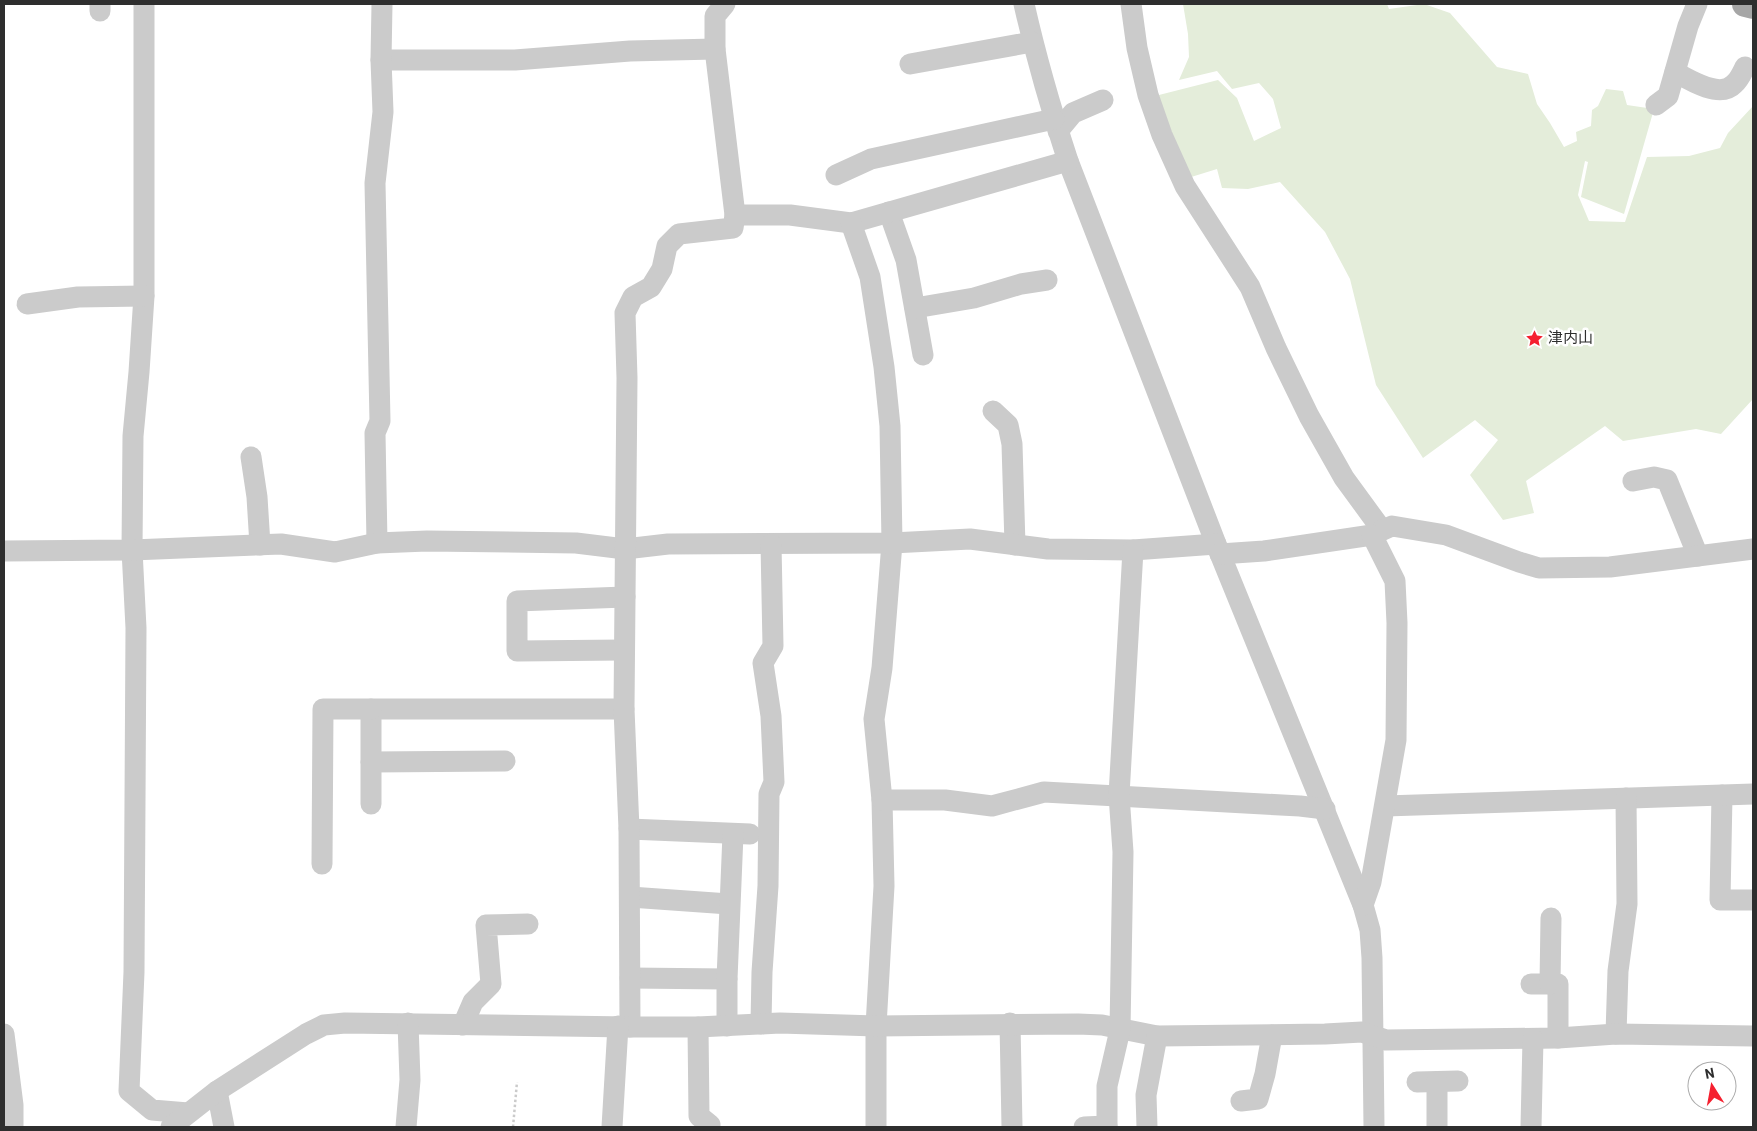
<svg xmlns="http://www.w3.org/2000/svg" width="1757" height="1131" viewBox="0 0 1757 1131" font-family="Barlow,'Noto Sans JP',sans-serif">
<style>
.green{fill:#e4edda}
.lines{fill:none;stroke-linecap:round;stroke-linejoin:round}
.path{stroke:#cbcbcb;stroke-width:2.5;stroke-dasharray:2.5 2.5;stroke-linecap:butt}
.minor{stroke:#cbcbcb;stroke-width:21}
.major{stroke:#a6a6a6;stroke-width:26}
.labels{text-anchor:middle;stroke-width:5;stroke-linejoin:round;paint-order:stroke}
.poi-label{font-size:15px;fill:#2e2e2e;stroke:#fff;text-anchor:start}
</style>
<rect width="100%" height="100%" fill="#fff"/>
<!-- green -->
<path class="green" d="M 1183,4 L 1387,4 L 1389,9 L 1424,4 L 1450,13 L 1497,67 L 1528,74 L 1537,104 L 1550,123 L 1564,147 L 1577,141 L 1576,132 L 1591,126 L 1592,110 L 1598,106 L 1606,89 L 1623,91 L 1627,105 L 1654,109 L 1624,214 L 1581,197 L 1588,162 L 1585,161 L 1578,195 L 1589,221 L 1625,222 L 1647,157 L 1689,156 L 1720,148 L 1728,133 L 1753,106 L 1753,399 L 1721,434 L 1696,429 L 1623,441 L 1605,426 L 1526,481 L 1534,513 L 1503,520 L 1470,475 L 1498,440 L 1475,420 L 1423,458 L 1376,385 L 1350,279 L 1325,232 L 1280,182 L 1248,189 L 1222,188 L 1217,169 L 1188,178 L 1155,96 L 1218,80 L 1237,98 L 1254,141 L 1281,128 L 1273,99 L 1259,83 L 1232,89 L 1217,71 L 1179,80 L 1189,57 L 1188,34 Z"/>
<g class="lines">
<!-- path -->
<path class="path" d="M 513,1127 L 517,1082"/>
<!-- minor -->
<g class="minor">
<path d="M 100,4 L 100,11"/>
<path d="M 144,4 L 144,296 L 139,372 L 133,436 L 132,550 L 136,628 L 134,972 L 129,1091 L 152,1110 L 188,1113"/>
<path d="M 1024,4 C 1036,57 1051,109 1068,161 L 1216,544 L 1363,905 L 1370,930 L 1372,958 L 1374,1127"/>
<path d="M 1131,4 L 1137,48 L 1148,95 L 1162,135 L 1185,186 L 1250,287 L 1276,348 L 1309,416 L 1344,478 L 1382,530"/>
<path d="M 381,60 L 515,60 L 630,51 L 715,49"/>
<path d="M 910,64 L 1032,42"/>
<path d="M 1675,72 C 1689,80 1720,99 1734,84 C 1739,80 1742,73 1745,67"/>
<path d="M 1656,105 L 1668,96 L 1688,26 L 1697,4"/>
<path d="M 1058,131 L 1073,113 L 1103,100"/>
<path d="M 836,175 L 871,159 L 1054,119"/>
<path d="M 889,212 L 906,260 L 923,355"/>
<path d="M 735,215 L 790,215 L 851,223 L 1068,161"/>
<path d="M 851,223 L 870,277 L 884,367 L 890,426 L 892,543 L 882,668 L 874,719 L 882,800 L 884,886 L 876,1026 L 876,1127"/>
<path d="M 27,304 L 78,297 L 144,296"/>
<path d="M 915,308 L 974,298 L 1021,284 L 1047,280"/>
<path d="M 993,411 L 1008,425 L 1012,444 L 1015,545"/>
<path d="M 251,457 L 257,497 L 260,545"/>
<path d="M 1633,481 L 1654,477 L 1667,480 L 1698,556"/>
<path d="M 377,543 L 375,433 L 380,421 L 375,183 L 383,112 L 381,60 L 382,4"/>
<path d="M 4,551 L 132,550 L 281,544 L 335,552 L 377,543 L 427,541 L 576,543 L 625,549 L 668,544 L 892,543 L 970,539 L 1048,549 L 1133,550 L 1216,544"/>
<path d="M 1220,554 L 1264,551 L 1372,535 L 1392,526 L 1446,535 L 1519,562 L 1539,568 L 1610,567 L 1753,549"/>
<path d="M 624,650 L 517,651 L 517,601 L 625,597"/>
<path d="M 371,762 L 505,761"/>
<path d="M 1722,795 L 1720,900 L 1753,900"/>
<path d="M 882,800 L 945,800 L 992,806 L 1044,792 L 1300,806 L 1325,809"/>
<path d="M 371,804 L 371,709 L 624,709"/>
<path d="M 1385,806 L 1753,794"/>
<path d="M 629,829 L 750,834"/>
<path d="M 322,864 L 323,709 L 371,709"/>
<path d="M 630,897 L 729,904"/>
<path d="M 1363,905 L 1371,882 L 1396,740 L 1397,623 L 1395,581 L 1372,535"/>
<path d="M 630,978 L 727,979"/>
<path d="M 1531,984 L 1558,984 L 1558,1038"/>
<path d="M 1550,984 L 1551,918"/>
<path d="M 1010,1023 L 1012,1127"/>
<path d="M 761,1024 L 762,972 L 768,886 L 769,794 L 774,782 L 771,716 L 763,663 L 773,646 L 771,544"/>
<path d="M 463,1025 L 473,1002 L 491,984 L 486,925 L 528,924"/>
<path d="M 727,1026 L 727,979 L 733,834"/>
<path d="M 630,1027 L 629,829 L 624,709 L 627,378 L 625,313 L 633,297 L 651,287 L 662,269 L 667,246 L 679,234 L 733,228 L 735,215 L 715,49 L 715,16 L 725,4"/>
<path d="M 698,1027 L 699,1116 L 710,1125 L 710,1127"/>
<path d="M 4,1034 L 13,1105 L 13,1127"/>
<path d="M 1616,1034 L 1618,971 L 1627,904 L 1626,798"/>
<path d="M 1417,1082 L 1458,1081"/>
<path d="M 217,1091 L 224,1127"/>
<path d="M 1241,1101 L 1258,1099 L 1265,1074 L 1272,1035"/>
<path d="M 171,1127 L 217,1091 L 306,1034 L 324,1025 L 345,1023 L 630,1027 L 698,1027 L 780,1023 L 876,1026 L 1078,1024 L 1102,1025 L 1157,1036 L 1325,1034 L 1362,1032 L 1386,1040 L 1558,1038 L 1616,1034 L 1753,1036"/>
<path d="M 406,1127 L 410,1080 L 408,1023"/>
<path d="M 612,1127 L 618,1026"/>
<path d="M 1084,1127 L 1107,1126"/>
<path d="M 1107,1127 L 1107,1086 L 1120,1030 L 1123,852 L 1119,795 L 1133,550"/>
<path d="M 1147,1127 L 1146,1095 L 1157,1036"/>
<path d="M 1437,1127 L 1437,1082"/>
<path d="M 1531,1127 L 1533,1039"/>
</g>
<!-- major -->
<path class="major" d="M 1745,4 L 1753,6"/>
</g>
<!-- icons -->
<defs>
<symbol id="sight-bare" viewBox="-9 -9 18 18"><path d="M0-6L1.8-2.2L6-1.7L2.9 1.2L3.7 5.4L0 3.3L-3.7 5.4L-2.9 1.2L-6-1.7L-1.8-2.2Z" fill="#f5202f" stroke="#fff" stroke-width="2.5" paint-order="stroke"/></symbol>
</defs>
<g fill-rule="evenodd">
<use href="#sight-bare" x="1522" y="326" width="25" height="25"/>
</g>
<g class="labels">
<!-- poi labels -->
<g class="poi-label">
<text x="1548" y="343">津内山</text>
</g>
</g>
<!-- border -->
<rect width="1757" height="1131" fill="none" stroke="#2e2e2e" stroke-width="10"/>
<!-- north arrow -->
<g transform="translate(1712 1086) rotate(349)"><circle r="24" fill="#ffffff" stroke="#ababab"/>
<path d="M0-4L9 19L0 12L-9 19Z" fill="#f5202f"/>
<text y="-8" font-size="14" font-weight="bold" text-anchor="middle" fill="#2e2e2e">N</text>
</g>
</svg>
